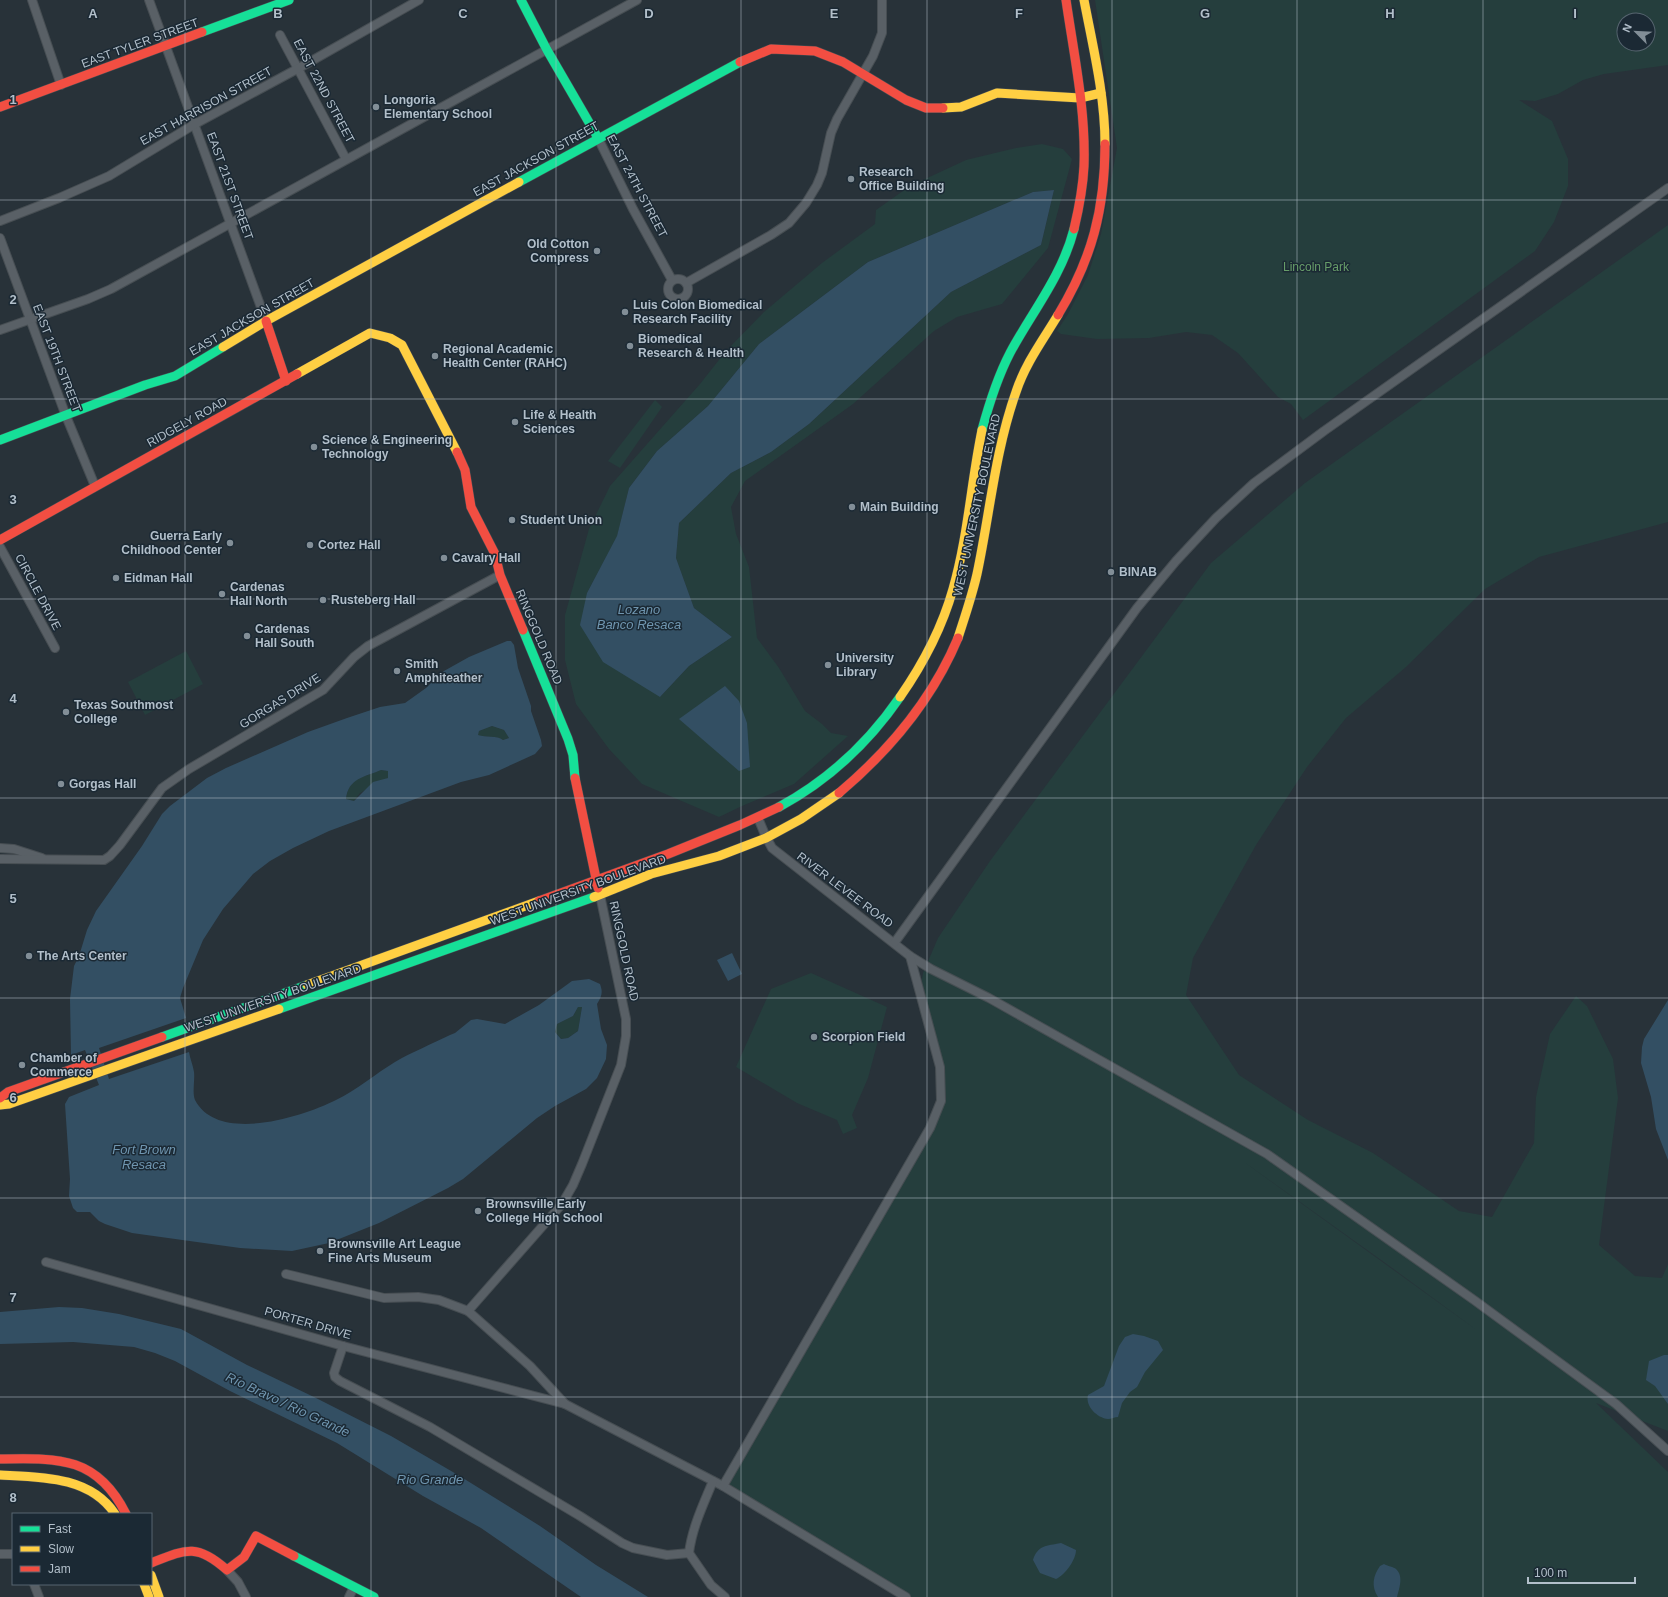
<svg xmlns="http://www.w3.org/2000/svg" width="1668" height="1597" viewBox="0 0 1668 1597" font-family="Helvetica,sans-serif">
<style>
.green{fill:#253e3d;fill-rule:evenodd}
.water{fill:#334f63;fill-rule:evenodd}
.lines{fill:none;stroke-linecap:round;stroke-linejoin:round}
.street-casing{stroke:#474e53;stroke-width:10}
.fast-casing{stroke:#474e53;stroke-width:10}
.slow-casing{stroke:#474e53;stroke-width:10}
.jam-casing{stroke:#474e53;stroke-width:10}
.street{stroke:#596066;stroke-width:8}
.fast{stroke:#16e098;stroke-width:9}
.slow{stroke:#ffcf43;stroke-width:9}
.jam{stroke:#f24e42;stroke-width:9}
.grid{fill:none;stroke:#b2bfca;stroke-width:1;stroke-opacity:0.55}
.poi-dot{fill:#828e97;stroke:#1b2934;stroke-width:1.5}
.labels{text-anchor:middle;stroke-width:3;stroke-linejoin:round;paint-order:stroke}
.street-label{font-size:12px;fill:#b2bfca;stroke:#1b2934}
.poi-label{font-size:12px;font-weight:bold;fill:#b2bfca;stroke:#1b2934;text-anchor:start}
.park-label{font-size:12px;fill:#679d69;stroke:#1b2934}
.water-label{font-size:13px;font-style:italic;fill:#7096b0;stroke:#1b2934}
.grid-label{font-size:13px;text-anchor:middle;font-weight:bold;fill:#b2bfca;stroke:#1b2934;stroke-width:3;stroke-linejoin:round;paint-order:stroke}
</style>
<rect width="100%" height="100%" fill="#283239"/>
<!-- green -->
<g class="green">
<path d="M 1095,0 L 1668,0 L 1668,65 L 1604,74 L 1583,80 L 1558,94 L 1535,101 L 1519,100 L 1552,121 L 1568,159 L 1568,186 L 1554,222 L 1535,251 L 1303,420 L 1291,404 L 1278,397 L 1238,353 L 1212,335 L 1186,332 L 1149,338 L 1097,339 L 1061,334 L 1057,331 L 1068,314 L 1088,275 L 1101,234 L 1117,148 ZM 1624,20 L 1648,20 L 1648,44 L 1624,44 Z"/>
<path d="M 1042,144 L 1063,149 L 1072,159 L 1048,248 L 1002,304 L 957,317 L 934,331 L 853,404 L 745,481 L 731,507 L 736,534 L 749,567 L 757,638 L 779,668 L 805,711 L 822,724 L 831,733 L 848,736 L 794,784 L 742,806 L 719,817 L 642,784 L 609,749 L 576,704 L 565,660 L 565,615 L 589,529 L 610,486 L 700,384 L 726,351 L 764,312 L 822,263 L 875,224 L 876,210 L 910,186 L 966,160 L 1016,148 ZM 1054,190 L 1041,245 L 951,292 L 809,424 L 771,452 L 731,473 L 679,523 L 676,558 L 694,608 L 732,637 L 689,666 L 660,697 L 587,593 L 617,537 L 629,488 L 657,451 L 708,406 L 759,344 L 868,262 L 1033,192 Z"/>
<path d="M 1668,225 L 1668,522 L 1539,557 L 1485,589 L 1406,667 L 1346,718 L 1307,767 L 1256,845 L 1193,958 L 1186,995 L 1239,1075 L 1308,1120 L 1373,1153 L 1459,1211 L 1492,1217 L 1534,1143 L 1536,1097 L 1550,1034 L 1576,996 L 1587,1006 L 1613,1059 L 1618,1098 L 1599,1245 L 1635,1276 L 1662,1278 L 1668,1264 L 1668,1431 L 1596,1403 L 1668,1472 L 1668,1597 L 910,1597 L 723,1486 L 946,1099 L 938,1043 L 921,985 L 923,973 L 938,938 L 990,861 L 1211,563 L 1305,483 ZM 1240,1159 L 1388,1265 L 1478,1331 Z"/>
<path d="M 655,400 L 662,407 L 620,468 L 608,461 Z"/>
<path d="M 186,651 L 203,684 L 145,715 L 128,682 Z"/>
<path d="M 492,726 L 504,730 L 509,738 L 503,740 C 496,735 485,738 477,735 L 479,731 Z"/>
<path d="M 381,770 L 388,771 L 388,778 L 360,793 L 354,801 L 346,799 C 348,777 365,777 381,770 Z"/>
<path d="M 811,973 L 887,1007 L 868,1078 L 852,1115 L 857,1128 L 843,1134 L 837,1120 L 797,1103 L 736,1067 L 771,989 Z"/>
<path d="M 578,1007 L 582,1007 L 578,1031 L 568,1038 L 561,1039 L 555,1032 L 557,1024 L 573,1016 Z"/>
</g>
<!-- water -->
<g class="water">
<path d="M 1054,190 L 1041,245 L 951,292 L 809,424 L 771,452 L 731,473 L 679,523 L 676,558 L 694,608 L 732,637 L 689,666 L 660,697 L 603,662 L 580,625 L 587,593 L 617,536 L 629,488 L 657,451 L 708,406 L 759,344 L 868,262 L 1033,192 Z"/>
<path d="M 507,641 L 511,641 L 514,645 L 518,668 L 531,706 L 531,711 L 541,740 L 542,746 L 535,754 L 489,775 L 461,782 L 329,831 L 293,848 L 270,861 L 253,874 L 223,909 L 203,940 L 183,988 L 180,998 L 186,1018 L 99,1048 L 109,1079 L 189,1052 C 190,1059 193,1065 194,1072 C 195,1080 192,1093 195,1100 C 218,1144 302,1117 336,1100 C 357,1090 375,1074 395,1062 C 412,1052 432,1044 450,1035 L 455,1033 L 471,1020 L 477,1019 L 505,1024 L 539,1005 L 572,981 L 589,979 L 600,984 C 603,992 602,996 597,1004 L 601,1029 L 607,1045 L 606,1059 L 597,1078 L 586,1089 L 555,1106 L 537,1118 L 463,1179 L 448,1188 L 379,1223 L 329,1243 L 292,1251 L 240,1248 L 132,1233 L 105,1224 L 99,1221 L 90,1212 L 77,1212 L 73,1208 L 69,1196 L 70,1179 L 65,1104 L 69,1097 L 99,1085 L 85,1050 L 71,1055 L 70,999 L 74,966 L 79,956 L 87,930 L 96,911 L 142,846 L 162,814 L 170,806 L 207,778 L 226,768 L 308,732 L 347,718 L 380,707 L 405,703 L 426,688 L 436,678 L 444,671 L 469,657 ZM 492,726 L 504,730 L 509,738 L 503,740 C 497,735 486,738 478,735 L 479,731 ZM 381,770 L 388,771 L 388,778 L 373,782 L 354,801 L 346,799 C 348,778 365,777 381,770 ZM 578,1007 L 582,1007 L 578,1031 L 568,1038 L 561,1039 L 555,1032 L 557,1024 L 573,1016 Z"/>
<path d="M 725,686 L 739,701 L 747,723 L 750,767 L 739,771 L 679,719 Z"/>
<path d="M 732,953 L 742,974 L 728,981 L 717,960 Z"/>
<path d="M 1668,1000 L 1668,1160 L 1656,1129 L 1651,1097 L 1641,1063 L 1642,1047 L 1644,1039 Z"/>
<path d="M 59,1307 L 82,1308 L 119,1314 L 181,1329 L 247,1365 L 316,1398 L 391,1436 L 458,1475 L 540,1526 L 596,1565 L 648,1597 L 581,1597 L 481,1528 L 423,1496 L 337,1443 L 230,1391 L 175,1361 L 155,1353 L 134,1347 L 73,1342 L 0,1344 L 0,1312 Z"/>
<path d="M 1133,1334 L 1144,1336 L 1158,1341 L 1163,1350 L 1145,1372 L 1137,1387 L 1130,1392 L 1122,1403 L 1118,1417 C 1115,1417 1111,1419 1108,1419 C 1097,1418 1085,1406 1088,1395 L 1104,1386 L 1119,1346 L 1125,1337 Z"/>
<path d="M 1664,1355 L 1668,1355 L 1668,1404 L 1655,1386 L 1646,1380 L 1649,1361 Z"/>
<path d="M 1061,1543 L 1076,1550 C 1076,1560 1065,1575 1056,1579 L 1040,1573 L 1033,1560 C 1038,1545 1046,1546 1061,1543 Z"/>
<path d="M 1384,1564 C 1387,1566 1394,1567 1396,1569 C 1404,1576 1399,1589 1397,1597 L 1378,1597 C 1371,1586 1373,1576 1380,1566 Z"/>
</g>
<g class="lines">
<defs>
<g id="street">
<path d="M 32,0 L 61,85"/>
<path d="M 149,0 L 266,321"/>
<path d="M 280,35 L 346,159"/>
<path d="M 598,138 L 633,209 L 672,280"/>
<path d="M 0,221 L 59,198 L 109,176 L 195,124 L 299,68 L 419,0"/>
<path d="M 0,238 L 66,416 L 95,486"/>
<circle cx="678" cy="289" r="10"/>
<path d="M 686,283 L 771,235 L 789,223 L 806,203 L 817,185 L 822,173 L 831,133 L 837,119 L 873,56 L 882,33 L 882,0"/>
<path d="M 0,330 L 88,299 L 111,289 L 637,0"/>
<path d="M 0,547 L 55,648"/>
<path d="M 758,818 L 766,837 L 772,848 L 910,956 L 931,969 L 989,998 L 1267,1154 L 1474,1300 L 1616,1404 L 1668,1451"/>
<path d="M 0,848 L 14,849 L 42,858"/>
<path d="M 0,859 L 104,860 L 110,856 L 120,845 L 162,788 L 189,769 L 323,690 L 354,657 L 368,646 L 500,575"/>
<path d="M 895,942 L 1137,608 L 1176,561 L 1216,518 L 1254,483 L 1324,431 L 1668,188"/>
<path d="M 46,1262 L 343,1346 L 565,1404"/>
<path d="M 286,1274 L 384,1298 L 418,1297 L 439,1300 L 468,1311 L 562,1204 L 573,1185 L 582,1164 L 621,1065 L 626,1036 L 626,1019 L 600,895"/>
<path d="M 468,1311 L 530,1366 L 565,1404 L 723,1486 L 906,1597"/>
<path d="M 343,1346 L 334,1373 L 335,1377 L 340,1381 L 430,1427 L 580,1516 L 622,1543 L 633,1548 L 667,1555 L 689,1553"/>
<path d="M 713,1481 C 703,1505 692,1528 689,1553 L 711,1585 L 725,1597"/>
<path d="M 723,1486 L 930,1128 L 941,1101 L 940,1067 L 910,956"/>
<path d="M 0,1554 L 13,1554"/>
<path d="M 227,1570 L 238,1582 L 246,1597"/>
<path d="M 34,1584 L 39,1597"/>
<path d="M 349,1597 L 354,1587"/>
</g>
<g id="fast">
<path d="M 521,0 L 547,50 L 598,138"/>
<path d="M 202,32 L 289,0"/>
<path d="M 519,182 L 740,62"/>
<path d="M 982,430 C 989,404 997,378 1010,353 C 1032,312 1062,276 1074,229"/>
<path d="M 0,440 L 145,385 L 175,376 L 223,347"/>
<path d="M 523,630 L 568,739 L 573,755 L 575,778"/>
<path d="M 779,807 C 827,781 869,742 900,697"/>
<path d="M 279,1009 L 594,897"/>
<path d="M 162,1037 L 307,985"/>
<path d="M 294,1556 L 374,1597"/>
</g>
<g id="slow">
<path d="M 1084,0 C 1093,47 1105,96 1105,144"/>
<path d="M 943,108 L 961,107 L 997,93 L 1080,98 L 1101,93"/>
<path d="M 223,347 L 266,321 L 519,182"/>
<path d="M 297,374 L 370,333 L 390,338 L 402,345 L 457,452"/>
<path d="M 958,638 C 965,616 972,596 977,574 C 990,513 995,451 1016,392 C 1025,364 1043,340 1058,315"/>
<path d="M 900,697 C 923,664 942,628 953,589 C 968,537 971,483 982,430"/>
<path d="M 594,897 L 651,874 L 719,856 L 766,838 L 801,819 L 839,793"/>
<path d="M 307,985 L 539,901"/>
<path d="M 0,1105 L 9,1104 L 279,1009"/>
<path d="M 0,1475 C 40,1477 90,1476 115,1514"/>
<path d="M 151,1575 L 159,1597"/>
<path d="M 144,1584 L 149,1597"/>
</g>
<g id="jam">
<path d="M 1066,0 C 1074,55 1086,111 1084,166 C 1083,188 1079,208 1074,229"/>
<path d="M 740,62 L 771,49 L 815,51 L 843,62 L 906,100 L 926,108 L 943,108"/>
<path d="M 0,107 L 202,32"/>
<path d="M 1058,315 C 1092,259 1105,209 1105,144"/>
<path d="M 266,321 L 286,381"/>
<path d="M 457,452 L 465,470 L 471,507 L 495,554 L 500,575 L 523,630"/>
<path d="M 0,540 L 297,374"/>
<path d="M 575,778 L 598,888"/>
<path d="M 839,793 C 890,750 932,700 958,638"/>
<path d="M 539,901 L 668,854 L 740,825 L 779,807"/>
<path d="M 0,1098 L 8,1092 L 162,1037"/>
<path d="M 0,1459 C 58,1458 97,1456 126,1514"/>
<path d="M 151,1563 C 186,1549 197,1543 227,1570 L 244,1557 L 256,1536 L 294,1556"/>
</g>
</defs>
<!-- street casing -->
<use href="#street" class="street-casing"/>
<!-- fast casing -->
<use href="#fast" class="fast-casing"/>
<!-- slow casing -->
<use href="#slow" class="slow-casing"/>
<!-- jam casing -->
<use href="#jam" class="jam-casing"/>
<!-- street -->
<use href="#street" class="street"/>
<!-- fast -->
<use href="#fast" class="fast"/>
<!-- slow -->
<use href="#slow" class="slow"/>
<!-- jam -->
<use href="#jam" class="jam"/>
</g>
<!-- grid -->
<path class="grid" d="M 185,0 L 185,1597M 371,0 L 371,1597M 556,0 L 556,1597M 741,0 L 741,1597M 927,0 L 927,1597M 1112,0 L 1112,1597M 1297,0 L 1297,1597M 1483,0 L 1483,1597M 0,200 L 1668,200M 0,399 L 1668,399M 0,599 L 1668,599M 0,798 L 1668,798M 0,998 L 1668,998M 0,1198 L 1668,1198M 0,1397 L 1668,1397"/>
<!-- markers -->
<g class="poi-dot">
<circle cx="376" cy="107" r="4"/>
<circle cx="851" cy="179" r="4"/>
<circle cx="597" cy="251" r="4"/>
<circle cx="625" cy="312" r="4"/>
<circle cx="630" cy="346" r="4"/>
<circle cx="435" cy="356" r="4"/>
<circle cx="515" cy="422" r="4"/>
<circle cx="314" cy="447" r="4"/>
<circle cx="852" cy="507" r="4"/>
<circle cx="512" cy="520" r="4"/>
<circle cx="230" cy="543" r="4"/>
<circle cx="310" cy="545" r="4"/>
<circle cx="444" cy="558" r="4"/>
<circle cx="1111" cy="572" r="4"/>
<circle cx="116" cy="578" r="4"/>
<circle cx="222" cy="594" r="4"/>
<circle cx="323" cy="600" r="4"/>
<circle cx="247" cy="636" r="4"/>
<circle cx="828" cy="665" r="4"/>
<circle cx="397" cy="671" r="4"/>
<circle cx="66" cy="712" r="4"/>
<circle cx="61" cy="784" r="4"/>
<circle cx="29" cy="956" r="4"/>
<circle cx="814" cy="1037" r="4"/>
<circle cx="22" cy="1065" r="4"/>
<circle cx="478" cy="1211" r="4"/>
<circle cx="320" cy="1251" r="4"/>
</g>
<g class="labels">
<!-- street labels -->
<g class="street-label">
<text transform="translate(140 43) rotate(-20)" y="4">EAST TYLER STREET</text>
<text transform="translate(324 91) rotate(62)" y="4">EAST 22ND STREET</text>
<text transform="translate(206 106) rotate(-29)" y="4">EAST HARRISON STREET</text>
<text transform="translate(536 159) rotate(-29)" y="4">EAST JACKSON STREET</text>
<text transform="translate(230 186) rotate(70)" y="4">EAST 21ST STREET</text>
<text transform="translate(637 186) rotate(62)" y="4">EAST 24TH STREET</text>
<text transform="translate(252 317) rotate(-30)" y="4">EAST JACKSON STREET</text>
<text transform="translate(57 358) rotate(69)" y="4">EAST 19TH STREET</text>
<text transform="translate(187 422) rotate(-29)" y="4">RIDGELY ROAD</text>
<text transform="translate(977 505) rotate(-78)" y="4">WEST UNIVERSITY BOULEVARD</text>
<text transform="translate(38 592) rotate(62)" y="4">CIRCLE DRIVE</text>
<text transform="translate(539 637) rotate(67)" y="4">RINGGOLD ROAD</text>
<text transform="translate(280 701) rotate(-32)" y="4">GORGAS DRIVE</text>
<text transform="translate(578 890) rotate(-20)" y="4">WEST UNIVERSITY BOULEVARD</text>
<text transform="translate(845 890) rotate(37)" y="4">RIVER LEVEE ROAD</text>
<text transform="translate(624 951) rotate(78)" y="4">RINGGOLD ROAD</text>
<text transform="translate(273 998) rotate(-19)" y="4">WEST UNIVERSITY BOULEVARD</text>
<text transform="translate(308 1323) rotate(16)" y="4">PORTER DRIVE</text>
</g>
<!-- poi labels -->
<g class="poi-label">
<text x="384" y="104">Longoria<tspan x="384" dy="14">Elementary School</tspan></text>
<text x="859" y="176">Research<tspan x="859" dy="14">Office Building</tspan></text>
<text x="589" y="248" text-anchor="end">Old Cotton<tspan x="589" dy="14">Compress</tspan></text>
<text x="633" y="309">Luis Colon Biomedical<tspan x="633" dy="14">Research Facility</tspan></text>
<text x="638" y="343">Biomedical<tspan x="638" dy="14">Research &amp; Health</tspan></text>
<text x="443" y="353">Regional Academic<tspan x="443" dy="14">Health Center (RAHC)</tspan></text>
<text x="523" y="419">Life &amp; Health<tspan x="523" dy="14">Sciences</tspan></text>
<text x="322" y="444">Science &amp; Engineering<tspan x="322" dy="14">Technology</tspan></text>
<text x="860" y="511">Main Building</text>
<text x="520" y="524">Student Union</text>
<text x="222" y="540" text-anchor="end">Guerra Early<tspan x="222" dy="14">Childhood Center</tspan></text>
<text x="318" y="549">Cortez Hall</text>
<text x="452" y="562">Cavalry Hall</text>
<text x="1119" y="576">BINAB</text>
<text x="124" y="582">Eidman Hall</text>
<text x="230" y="591">Cardenas<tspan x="230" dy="14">Hall North</tspan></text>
<text x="331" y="604">Rusteberg Hall</text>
<text x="255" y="633">Cardenas<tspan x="255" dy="14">Hall South</tspan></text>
<text x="836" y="662">University<tspan x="836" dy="14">Library</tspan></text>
<text x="405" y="668">Smith<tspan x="405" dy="14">Amphiteather</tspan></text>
<text x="74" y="709">Texas Southmost<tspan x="74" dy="14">College</tspan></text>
<text x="69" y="788">Gorgas Hall</text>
<text x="37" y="960">The Arts Center</text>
<text x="822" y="1041">Scorpion Field</text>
<text x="30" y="1062">Chamber of<tspan x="30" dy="14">Commerce</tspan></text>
<text x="486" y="1208">Brownsville Early<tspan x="486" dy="14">College High School</tspan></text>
<text x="328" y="1248">Brownsville Art League<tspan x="328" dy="14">Fine Arts Museum</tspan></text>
</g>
<!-- park labels -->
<g class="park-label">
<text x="1316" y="271">Lincoln Park</text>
</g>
<!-- water labels -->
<g class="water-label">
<text x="639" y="614">Lozano<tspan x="639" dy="15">Banco Resaca</tspan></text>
<text x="144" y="1154">Fort Brown<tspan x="144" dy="15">Resaca</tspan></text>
<text transform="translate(288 1404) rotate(25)" y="5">Río Bravo / Rio Grande</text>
<text x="430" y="1484">Rio Grande</text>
</g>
</g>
<g class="grid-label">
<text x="93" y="18">A</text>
<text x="278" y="18">B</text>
<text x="463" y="18">C</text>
<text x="649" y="18">D</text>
<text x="834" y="18">E</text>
<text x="1019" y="18">F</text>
<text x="1205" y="18">G</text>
<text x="1390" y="18">H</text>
<text x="1575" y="18">I</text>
<text x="13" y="104">1</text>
<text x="13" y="304">2</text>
<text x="13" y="504">3</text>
<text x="13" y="703">4</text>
<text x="13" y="903">5</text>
<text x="13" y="1102">6</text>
<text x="13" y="1302">7</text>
<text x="13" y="1502">8</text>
</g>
<!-- legend -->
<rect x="12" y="1513" width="140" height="72" fill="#1b2934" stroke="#576570"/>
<rect x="20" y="1526" width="20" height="6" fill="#16e098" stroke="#576570"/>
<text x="48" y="1533" font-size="12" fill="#b2bfca">Fast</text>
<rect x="20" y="1546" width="20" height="6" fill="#ffcf43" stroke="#576570"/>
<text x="48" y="1553" font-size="12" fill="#b2bfca">Slow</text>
<rect x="20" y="1566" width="20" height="6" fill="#f24e42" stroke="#576570"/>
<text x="48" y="1573" font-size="12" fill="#b2bfca">Jam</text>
<!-- north arrow -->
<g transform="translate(1636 32) rotate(294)"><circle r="19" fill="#1b2934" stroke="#576570"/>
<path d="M0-3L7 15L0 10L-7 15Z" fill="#828e97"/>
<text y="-6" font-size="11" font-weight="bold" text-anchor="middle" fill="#b2bfca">N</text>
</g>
<!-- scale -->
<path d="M1528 1577v6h107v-6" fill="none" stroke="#b2bfca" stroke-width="2"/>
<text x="1534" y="1577" font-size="12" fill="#b2bfca" stroke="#1b2934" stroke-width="3" paint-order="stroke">100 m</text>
</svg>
